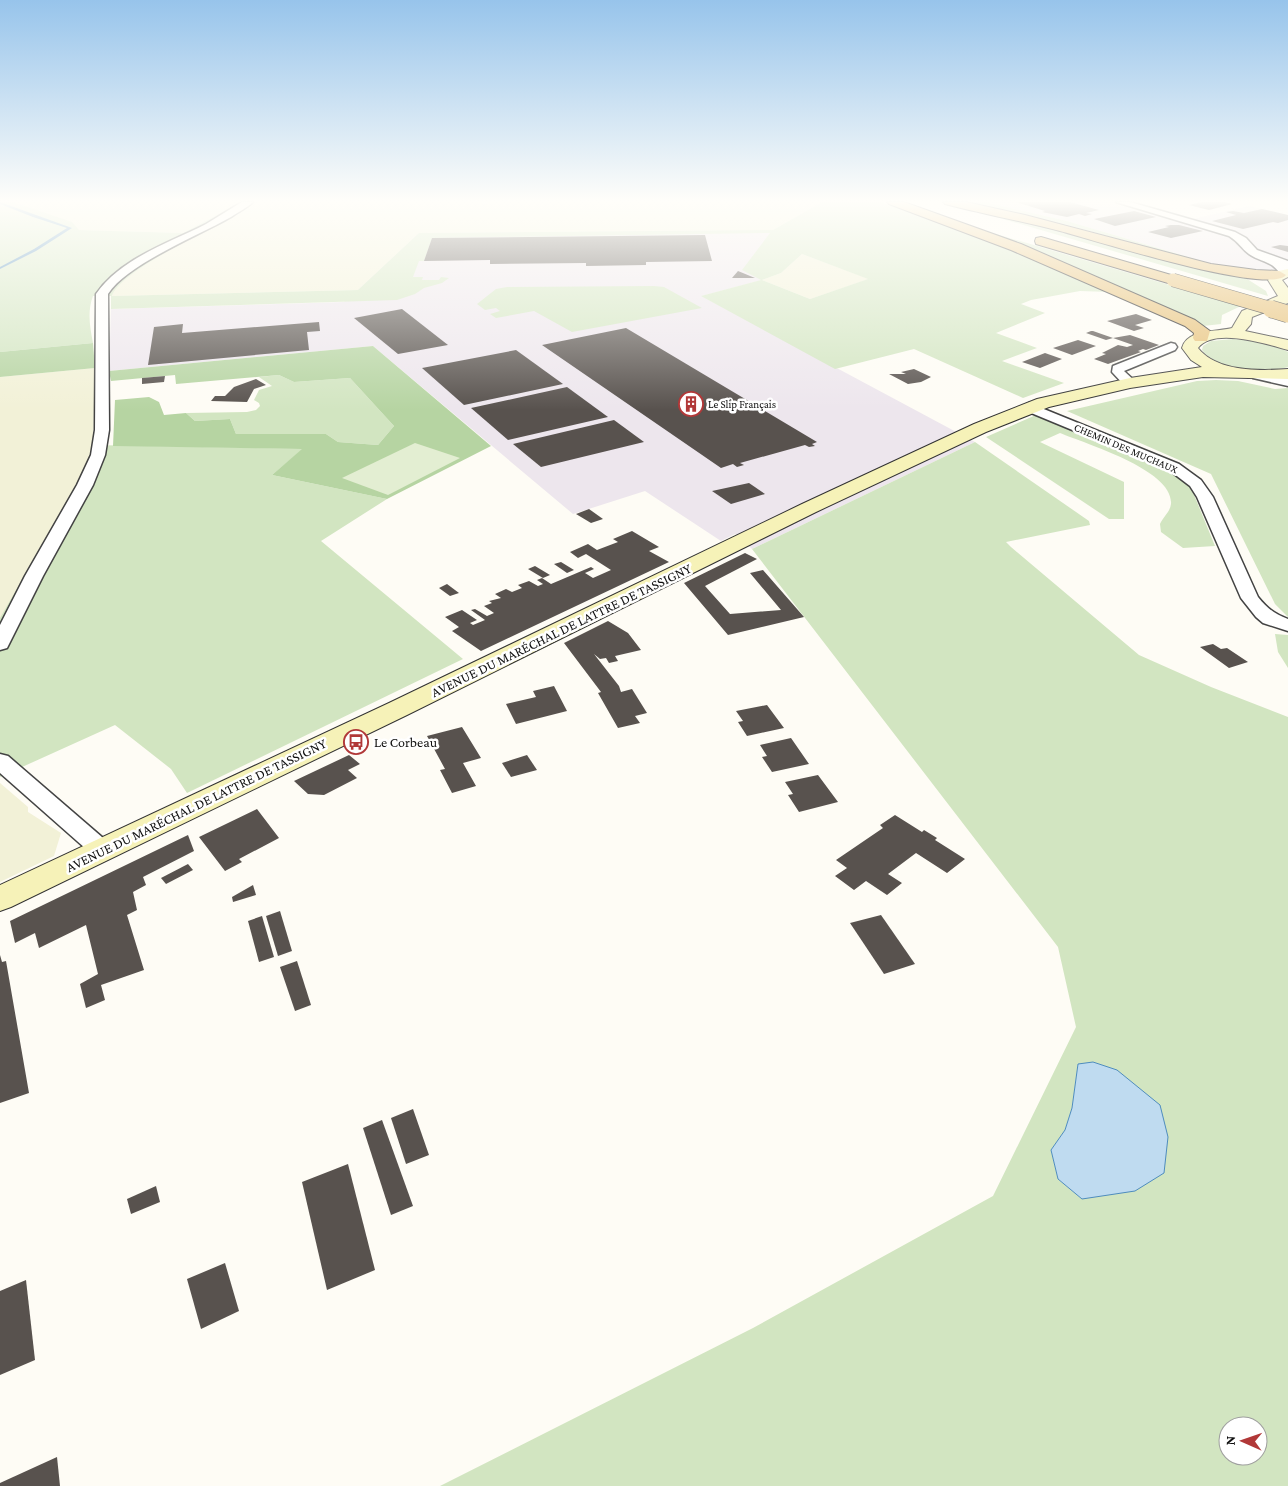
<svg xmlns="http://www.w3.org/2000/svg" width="1288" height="1486" viewBox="0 0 1288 1486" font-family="'Crimson Pro',serif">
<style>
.industrial{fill:#ede6ed}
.farmland{fill:#f2f1d7}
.green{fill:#d2e5c1;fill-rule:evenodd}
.forest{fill:#b6d4a2}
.pitch{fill:#e3eed2}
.water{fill:#bfdbf0;stroke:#4e8cbe}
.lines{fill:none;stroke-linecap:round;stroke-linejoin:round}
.stream{fill:#4e8cbe;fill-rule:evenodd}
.building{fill:#58524e}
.minor-casing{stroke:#434343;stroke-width:3}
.secondary-casing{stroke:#323232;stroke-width:2}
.trunk-casing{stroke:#212121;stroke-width:2}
.minor{fill:#fff;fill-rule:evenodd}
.secondary{fill:#f6f2b8;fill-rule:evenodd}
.trunk{fill:#e6bf74;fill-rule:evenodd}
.trunk-bridge-far1-casing{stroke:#212121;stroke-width:14;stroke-linecap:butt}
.trunk-bridge-casing{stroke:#212121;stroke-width:18;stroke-linecap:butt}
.trunk-bridge-far1{stroke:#e6bf74;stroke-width:13}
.trunk-bridge{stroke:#e6bf74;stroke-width:17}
.labels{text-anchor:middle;stroke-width:5;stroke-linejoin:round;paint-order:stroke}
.far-poi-label{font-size:11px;fill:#101010;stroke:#fff;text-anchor:start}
.far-street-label{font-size:11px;fill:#101010;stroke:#fff}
.street-label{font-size:14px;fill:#101010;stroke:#fff}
.poi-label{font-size:14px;fill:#101010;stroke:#fff;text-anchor:start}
</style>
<rect width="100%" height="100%" fill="#fefcf5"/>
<!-- industrial -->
<g class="industrial">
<path d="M 985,202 L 1132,202 L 1193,219 L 1249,206 L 1288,215 L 1288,269 L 1239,272 L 1067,221 Z"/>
<path d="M 773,230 L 743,270 L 762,280 L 702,296 L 975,442 L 752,549 L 735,534 L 721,541 L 645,491 L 573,514 L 373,346 L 109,371 L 111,309 L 344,302 L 419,233 Z"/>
</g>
<!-- farmland -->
<g class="farmland">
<path d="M 13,202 L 241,202 L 183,233 L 78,230 Z"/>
<path d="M 257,202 L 475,202 L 488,204 L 489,202 L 822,202 L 773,230 L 419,233 L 358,290 L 112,296 L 114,289 L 126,278 L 153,259 L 241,213 Z"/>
<path d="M 802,254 L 869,279 L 810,299 L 762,280 L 781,273 Z"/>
<path d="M 95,368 L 93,445 L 85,476 L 30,566 L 0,624 L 0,377 Z"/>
<path d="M 0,783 L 28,807 L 28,812 L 61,833 L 54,856 L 0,882 Z"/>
</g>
<!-- green -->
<g class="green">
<path d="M 0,202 L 13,202 L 72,222 L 79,230 L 183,233 L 241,202 L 257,202 C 229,221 120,269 112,296 L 358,290 L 419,233 L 773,230 L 822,202 L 881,202 L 997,244 L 1109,292 L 1080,291 L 1031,300 L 1021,304 L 1045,313 L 996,333 L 1037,348 L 1002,361 L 1064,383 L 1023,398 L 914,349 L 835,369 L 701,296 L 761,280 L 742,270 L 770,233 L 432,238 L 424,261 L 419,261 L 413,277 L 423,277 L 422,280 L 439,280 L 441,277 L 449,278 L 442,283 L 424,288 L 415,294 L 397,300 L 111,309 L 111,296 L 93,296 C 87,312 90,327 93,343 L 0,352 ZM 802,254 L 868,279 L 810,299 L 762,280 L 781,273 Z"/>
<path d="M 964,202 L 985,202 L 1067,221 L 1239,272 L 1064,224 Z"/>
<path d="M 958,206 L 1096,239 L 1217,273 L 1244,277 L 1266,291 L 1268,296 Z"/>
<path d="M 969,226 L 1241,306 L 1222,315 L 1221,324 L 1203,326 L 1130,292 Z"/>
<path d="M 654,286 L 664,287 L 702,308 L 572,332 L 534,311 L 496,318 L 490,314 L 500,311 L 496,308 L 485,310 L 477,304 L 496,289 L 507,287 Z"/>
<path d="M 1233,339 C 1252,340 1271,343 1288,352 L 1288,367 C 1268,373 1215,370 1202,350 L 1203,346 L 1211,341 Z"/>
<path d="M 279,375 L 294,382 L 350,378 L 394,426 L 378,445 L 338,442 L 326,434 L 236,434 L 230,419 L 195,421 L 186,413 L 247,412 L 256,410 L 260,406 L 259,403 L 254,400 L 259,390 L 272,386 L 259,377 Z"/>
<path d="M 1216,380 L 1238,381 L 1275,389 L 1288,388 L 1288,617 L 1275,604 L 1211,474 L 1067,411 L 1197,381 Z"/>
<path d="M 1036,415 L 1050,419 L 1169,469 L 1188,480 L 1215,546 L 1183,548 L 1161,532 L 1160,524 C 1163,517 1170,512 1171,504 C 1174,470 1086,444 1060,433 L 1040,442 L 1124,482 L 1124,519 L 1109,519 L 986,437 Z"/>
<path d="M 975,442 L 1089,521 L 1090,525 L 1006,542 L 1011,547 L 1139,655 L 1211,687 L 1288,717 L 1288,1486 L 440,1486 L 753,1328 L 993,1196 L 1076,1027 L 1058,947 L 752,549 ZM 1078,1064 L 1082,1199 L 1058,1179 L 1051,1150 L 1065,1130 L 1072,1108 ZM 1228,1426 L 1258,1426 L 1258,1456 L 1228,1456 Z"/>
<path d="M 93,445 L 303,449 L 272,475 L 387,499 L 321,541 L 463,659 L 187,793 L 171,769 L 115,725 L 0,777 L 0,618 L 30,566 L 85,476 Z"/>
<path d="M 1275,634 L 1288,635 L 1288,668 L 1278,652 Z"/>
</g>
<!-- forest -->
<g class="forest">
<path d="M 93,343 L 95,368 L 0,377 L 0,352 Z"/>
<path d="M 373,346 L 491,446 L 387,499 L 272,475 L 302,449 L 113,446 L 115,400 L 149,397 L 159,402 L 164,415 L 186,413 L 195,421 L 230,419 L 236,434 L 326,434 L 338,442 L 378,445 L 394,426 L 350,378 L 294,382 L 279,375 L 176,384 L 175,375 L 111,381 L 109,371 Z"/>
</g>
<!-- pitch -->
<path class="pitch" d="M 415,443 L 460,458 L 388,495 L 342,478 Z"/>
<!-- water -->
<path class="water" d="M 1093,1062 L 1117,1070 L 1160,1105 L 1168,1137 L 1164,1173 L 1135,1191 L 1082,1199 L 1058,1179 L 1051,1150 L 1065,1130 L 1072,1108 L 1078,1064 Z"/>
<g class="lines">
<!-- stream -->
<path class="stream" d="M 0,202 L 72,228 L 36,251 L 0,269 L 0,267 L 34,249 L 67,228 L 33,217 L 0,204 Z"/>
</g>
<!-- building -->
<g class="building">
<path d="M 1016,202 L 1070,202 L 1099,210 L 1086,213 L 1092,214 L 1085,216 L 1079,214 L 1067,217 L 1042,212 L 1045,211 Z"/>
<path d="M 1202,202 L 1225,202 L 1232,204 L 1209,210 L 1189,205 Z"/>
<path d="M 1262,209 L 1288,215 L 1288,220 L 1278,223 L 1273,222 L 1243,229 L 1212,221 L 1236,215 L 1226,212 L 1233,211 L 1244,213 Z"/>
<path d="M 1134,211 L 1156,217 L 1115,226 L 1094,219 Z"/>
<path d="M 1171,225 L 1179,225 L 1203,231 L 1171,238 L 1148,232 L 1169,227 L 1165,226 Z"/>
<path d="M 705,235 L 712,261 L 646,262 L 646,265 L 586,266 L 586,263 L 490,264 L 490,260 L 424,261 L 432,238 Z"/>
<path d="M 1280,245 L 1288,246 L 1288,252 L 1271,247 Z"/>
<path d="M 738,271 L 755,278 L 732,278 Z"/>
<path d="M 402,309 L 448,345 L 398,354 L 354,318 Z"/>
<path d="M 1136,314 L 1152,320 L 1135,325 L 1144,328 L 1134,331 L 1107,321 Z"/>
<path d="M 319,322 L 320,331 L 307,332 L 309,350 L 148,365 L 154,327 L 183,324 L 182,333 Z"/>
<path d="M 626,328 L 817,442 L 812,444 L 815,446 L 809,447 L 805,445 L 740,463 L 744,465 L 737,467 L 733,464 L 721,468 L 542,345 Z"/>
<path d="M 1091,331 L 1093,331 L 1113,338 L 1106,340 L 1086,333 Z"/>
<path d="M 1130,335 L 1159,345 L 1146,350 L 1143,349 L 1138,351 L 1141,352 L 1108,364 L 1094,359 L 1106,354 L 1102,353 L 1118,345 L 1127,347 L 1133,345 L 1113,338 Z"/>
<path d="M 1078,340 L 1096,346 L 1072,355 L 1053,348 Z"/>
<path d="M 516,350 L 563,384 L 464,405 L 422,368 Z"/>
<path d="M 1045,353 L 1062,359 L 1040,368 L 1022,362 Z"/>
<path d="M 914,369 L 931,377 L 921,382 L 908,384 L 889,374 L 906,374 L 901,372 Z"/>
<path d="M 165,376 L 164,382 L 142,384 L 142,378 Z"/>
<path d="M 256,379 L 266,385 L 254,389 L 247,402 L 211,401 L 215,396 L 225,396 L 234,387 Z"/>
<path d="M 567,387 L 608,417 L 508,440 L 471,408 Z"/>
<path d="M 614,420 L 644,442 L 541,467 L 513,444 Z"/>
<path d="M 749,483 L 765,494 L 731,504 L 712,491 Z"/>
<path d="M 589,509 L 603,519 L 591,523 L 576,514 Z"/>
<path d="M 632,531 L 659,547 L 649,551 L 669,562 L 481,651 L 452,631 L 459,627 L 445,617 L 462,610 L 477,620 L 470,623 L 473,625 L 485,620 L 471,610 L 475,609 L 487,616 L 494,613 L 484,606 L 492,603 L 489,601 L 501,598 L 495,594 L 506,589 L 512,592 L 522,588 L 518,585 L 529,581 L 538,586 L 543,584 L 537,580 L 542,578 L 551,584 L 591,567 L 594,569 L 585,573 L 593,578 L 611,570 L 586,554 L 578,558 L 570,552 L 588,544 L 597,550 L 618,542 L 613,539 Z"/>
<path d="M 745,553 L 757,559 L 705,586 L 730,614 L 781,610 L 750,573 L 763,570 L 804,617 L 728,635 L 684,583 Z"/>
<path d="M 561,562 L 574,570 L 567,573 L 554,564 Z"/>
<path d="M 535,566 L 550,575 L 543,578 L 528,569 Z"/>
<path d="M 447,584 L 459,593 L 450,596 L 439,588 Z"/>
<path d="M 608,621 L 628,633 L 641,650 L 615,656 L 618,661 L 609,663 L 606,658 L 600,659 L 594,654 L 619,686 L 621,692 L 632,689 L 647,713 L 635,716 L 640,723 L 618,728 L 598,693 L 601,692 L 564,643 Z"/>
<path d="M 1213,644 L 1221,649 L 1227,648 L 1248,662 L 1229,668 L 1200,647 Z"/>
<path d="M 554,686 L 567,711 L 516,724 L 506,704 L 536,697 L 533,691 Z"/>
<path d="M 767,705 L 784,728 L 747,736 L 738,722 L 743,721 L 736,711 Z"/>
<path d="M 462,727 L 481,758 L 463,763 L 476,786 L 452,793 L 440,770 L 445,769 L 427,736 Z"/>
<path d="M 791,738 L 809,764 L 772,772 L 762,757 L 767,756 L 760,745 Z"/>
<path d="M 349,755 L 360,764 L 348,770 L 357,778 L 324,795 L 308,794 L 294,781 Z"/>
<path d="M 527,755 L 537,770 L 511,777 L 502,763 Z"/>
<path d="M 818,775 L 838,802 L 799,812 L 788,795 L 793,794 L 785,782 Z"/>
<path d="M 257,809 L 279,838 L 239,859 L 242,862 L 225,871 L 199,837 Z"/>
<path d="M 895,815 L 922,832 L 924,830 L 937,838 L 935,840 L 965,859 L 947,873 L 916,853 L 888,874 L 902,883 L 887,895 L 866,881 L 854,890 L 835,876 L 847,868 L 836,860 L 883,828 L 880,825 Z"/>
<path d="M 188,835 L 194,851 L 143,877 L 146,885 L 133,892 L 137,910 L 127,915 L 144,970 L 101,985 L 105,1000 L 86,1008 L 80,984 L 98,974 L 86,925 L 39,948 L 35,933 L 15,943 L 10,921 Z"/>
<path d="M 188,864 L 193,870 L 166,884 L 161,878 Z"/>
<path d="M 253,885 L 256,895 L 233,902 L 232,897 Z"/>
<path d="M 280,911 L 292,951 L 278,956 L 266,916 Z"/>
<path d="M 881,915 L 915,964 L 884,974 L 850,923 Z"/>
<path d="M 262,916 L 274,957 L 259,962 L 248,921 Z"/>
<path d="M 0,955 L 2,962 L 6,961 L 29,1093 L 0,1103 Z"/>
<path d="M 297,961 L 311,1005 L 295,1011 L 280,967 Z"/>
<path d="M 413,1109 L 429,1155 L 406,1164 L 391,1118 Z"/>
<path d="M 382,1120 L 413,1206 L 391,1215 L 363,1128 Z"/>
<path d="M 348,1164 L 375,1270 L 327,1290 L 302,1182 Z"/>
<path d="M 156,1186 L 160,1202 L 131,1214 L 127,1199 Z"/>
<path d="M 225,1263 L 239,1311 L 201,1329 L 187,1279 Z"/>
<path d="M 26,1280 L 35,1360 L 0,1375 L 0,1291 Z"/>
<path d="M 57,1457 L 60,1486 L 0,1486 L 0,1483 Z"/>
</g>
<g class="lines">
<defs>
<g id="minor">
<path d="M 242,202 L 253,202 C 247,208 238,212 231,217 C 198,236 127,264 108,294 L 109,430 L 105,455 L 93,485 L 43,576 L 7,648 L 0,650 L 0,625 L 25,576 L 77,485 L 91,455 L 95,430 L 96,294 C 121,258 169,243 206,224 C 218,217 230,209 242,202 Z"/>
<path d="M 1116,202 L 1130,202 L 1235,232 L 1246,238 L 1257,250 L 1288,261 L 1288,275 L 1281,275 C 1272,260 1262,263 1249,254 C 1241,248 1240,243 1229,236 Z"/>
<path d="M 1171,343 L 1175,344 L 1177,347 L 1175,350 L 1124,371 L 1137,383 L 1135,386 L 1125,386 L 1112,372 L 1113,366 Z"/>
<path d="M 1258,371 L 1288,378 L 1288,386 L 1253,378 L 1252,375 Z"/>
<path d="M 1029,403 L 1179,464 L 1201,480 L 1213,497 L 1258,597 C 1267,608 1274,614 1288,619 L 1288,631 L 1263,623 L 1256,617 L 1241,598 L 1197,497 L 1190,486 L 1169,470 L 1024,410 L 1022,407 Z"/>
<path d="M 0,754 L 8,756 L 110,844 L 114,850 L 110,856 L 102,858 L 94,856 L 0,773 Z"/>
</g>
<path id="secondary" d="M 1288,269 L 1288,277 L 1282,280 L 1288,288 L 1288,303 L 1252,317 L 1251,324 L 1245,331 L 1288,340 L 1288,350 C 1266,344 1214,327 1198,348 C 1217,372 1260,371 1288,369 L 1288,379 L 1203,377 L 1130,388 L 1049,407 L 986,432 L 816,512 L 407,715 L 11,907 L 0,911 L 0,885 L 389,703 L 802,504 L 974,424 L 1037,399 L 1130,378 L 1202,367 L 1191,360 L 1182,348 C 1187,329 1216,332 1232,328 L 1242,311 L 1278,296 L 1268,280 L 1274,272 Z"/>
<g id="trunk">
<path d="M 887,202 L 904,202 L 1021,244 L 1195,320 L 1210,331 L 1207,341 L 1195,341 L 1193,338 L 1194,333 L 1185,326 L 1011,250 L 889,204 Z"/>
<path d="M 943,202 L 966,202 L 1025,215 L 1211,264 L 1256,270 L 1279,271 L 1286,275 C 1270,296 1090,239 1060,231 C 1022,221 983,214 945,204 Z"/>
<path d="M 1041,237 L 1178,277 L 1180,280 L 1178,283 L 1168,283 L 1036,244 L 1035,241 L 1036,238 Z"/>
</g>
</defs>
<!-- minor casing -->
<use href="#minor" class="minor-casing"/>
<!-- secondary casing -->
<use href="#secondary" class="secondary-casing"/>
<!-- trunk casing -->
<use href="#trunk" class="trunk-casing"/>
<!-- minor -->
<use href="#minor" class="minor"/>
<!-- secondary -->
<use href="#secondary" class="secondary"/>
<!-- trunk -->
<use href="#trunk" class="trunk"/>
<defs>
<path id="trunk-bridge-far1" d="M 1173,280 L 1276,310"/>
<path id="trunk-bridge" d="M 1271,309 L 1288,314"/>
</defs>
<!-- trunk-bridge-far1 casing -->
<use href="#trunk-bridge-far1" class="trunk-bridge-far1-casing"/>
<!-- trunk-bridge casing -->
<use href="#trunk-bridge" class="trunk-bridge-casing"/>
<!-- trunk-bridge-far1 -->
<use href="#trunk-bridge-far1" class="trunk-bridge-far1"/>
<!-- trunk-bridge -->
<use href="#trunk-bridge" class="trunk-bridge"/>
</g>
<!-- sky -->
<linearGradient id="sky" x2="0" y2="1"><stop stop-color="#97c4eb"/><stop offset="0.49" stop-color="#fffefa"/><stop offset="1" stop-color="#fffefa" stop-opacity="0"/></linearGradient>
<rect width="1288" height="410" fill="url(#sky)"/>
<!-- icons -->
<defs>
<symbol id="building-ring" viewBox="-11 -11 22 22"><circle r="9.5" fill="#fff" stroke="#b13838" stroke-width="1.5"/><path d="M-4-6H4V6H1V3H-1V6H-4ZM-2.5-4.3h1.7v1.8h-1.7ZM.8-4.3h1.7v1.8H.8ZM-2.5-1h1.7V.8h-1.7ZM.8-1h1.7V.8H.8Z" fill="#b13838"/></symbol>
<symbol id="bus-ring" viewBox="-11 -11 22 22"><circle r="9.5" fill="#fff" stroke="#b13838" stroke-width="1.5"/><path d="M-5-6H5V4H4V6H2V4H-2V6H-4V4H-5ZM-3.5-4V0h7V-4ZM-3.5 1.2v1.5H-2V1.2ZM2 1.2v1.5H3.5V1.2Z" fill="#b13838"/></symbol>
</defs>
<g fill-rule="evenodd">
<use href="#building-ring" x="677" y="390" width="28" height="28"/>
<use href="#bus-ring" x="342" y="728" width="28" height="28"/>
</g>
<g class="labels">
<!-- far-poi labels -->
<g class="far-poi-label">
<text x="708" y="408">Le Slip Français</text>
</g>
<!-- far-street labels -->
<g class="far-street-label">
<text transform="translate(1126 448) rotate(23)" y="4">CHEMIN DES MUCHAUX</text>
</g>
<!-- street labels -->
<g class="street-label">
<text transform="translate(561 630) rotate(-26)" y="5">AVENUE DU MARÉCHAL DE LATTRE DE TASSIGNY</text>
<text transform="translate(196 805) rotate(-26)" y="5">AVENUE DU MARÉCHAL DE LATTRE DE TASSIGNY</text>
</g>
<!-- poi labels -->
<g class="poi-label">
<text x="374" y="747">Le Corbeau</text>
</g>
</g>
<!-- north arrow -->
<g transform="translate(1243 1441) rotate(272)"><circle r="24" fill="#ffffff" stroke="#9f9f9f"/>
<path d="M0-4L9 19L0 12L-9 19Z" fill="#b13838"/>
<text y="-8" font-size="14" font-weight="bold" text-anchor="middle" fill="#101010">N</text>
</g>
</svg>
